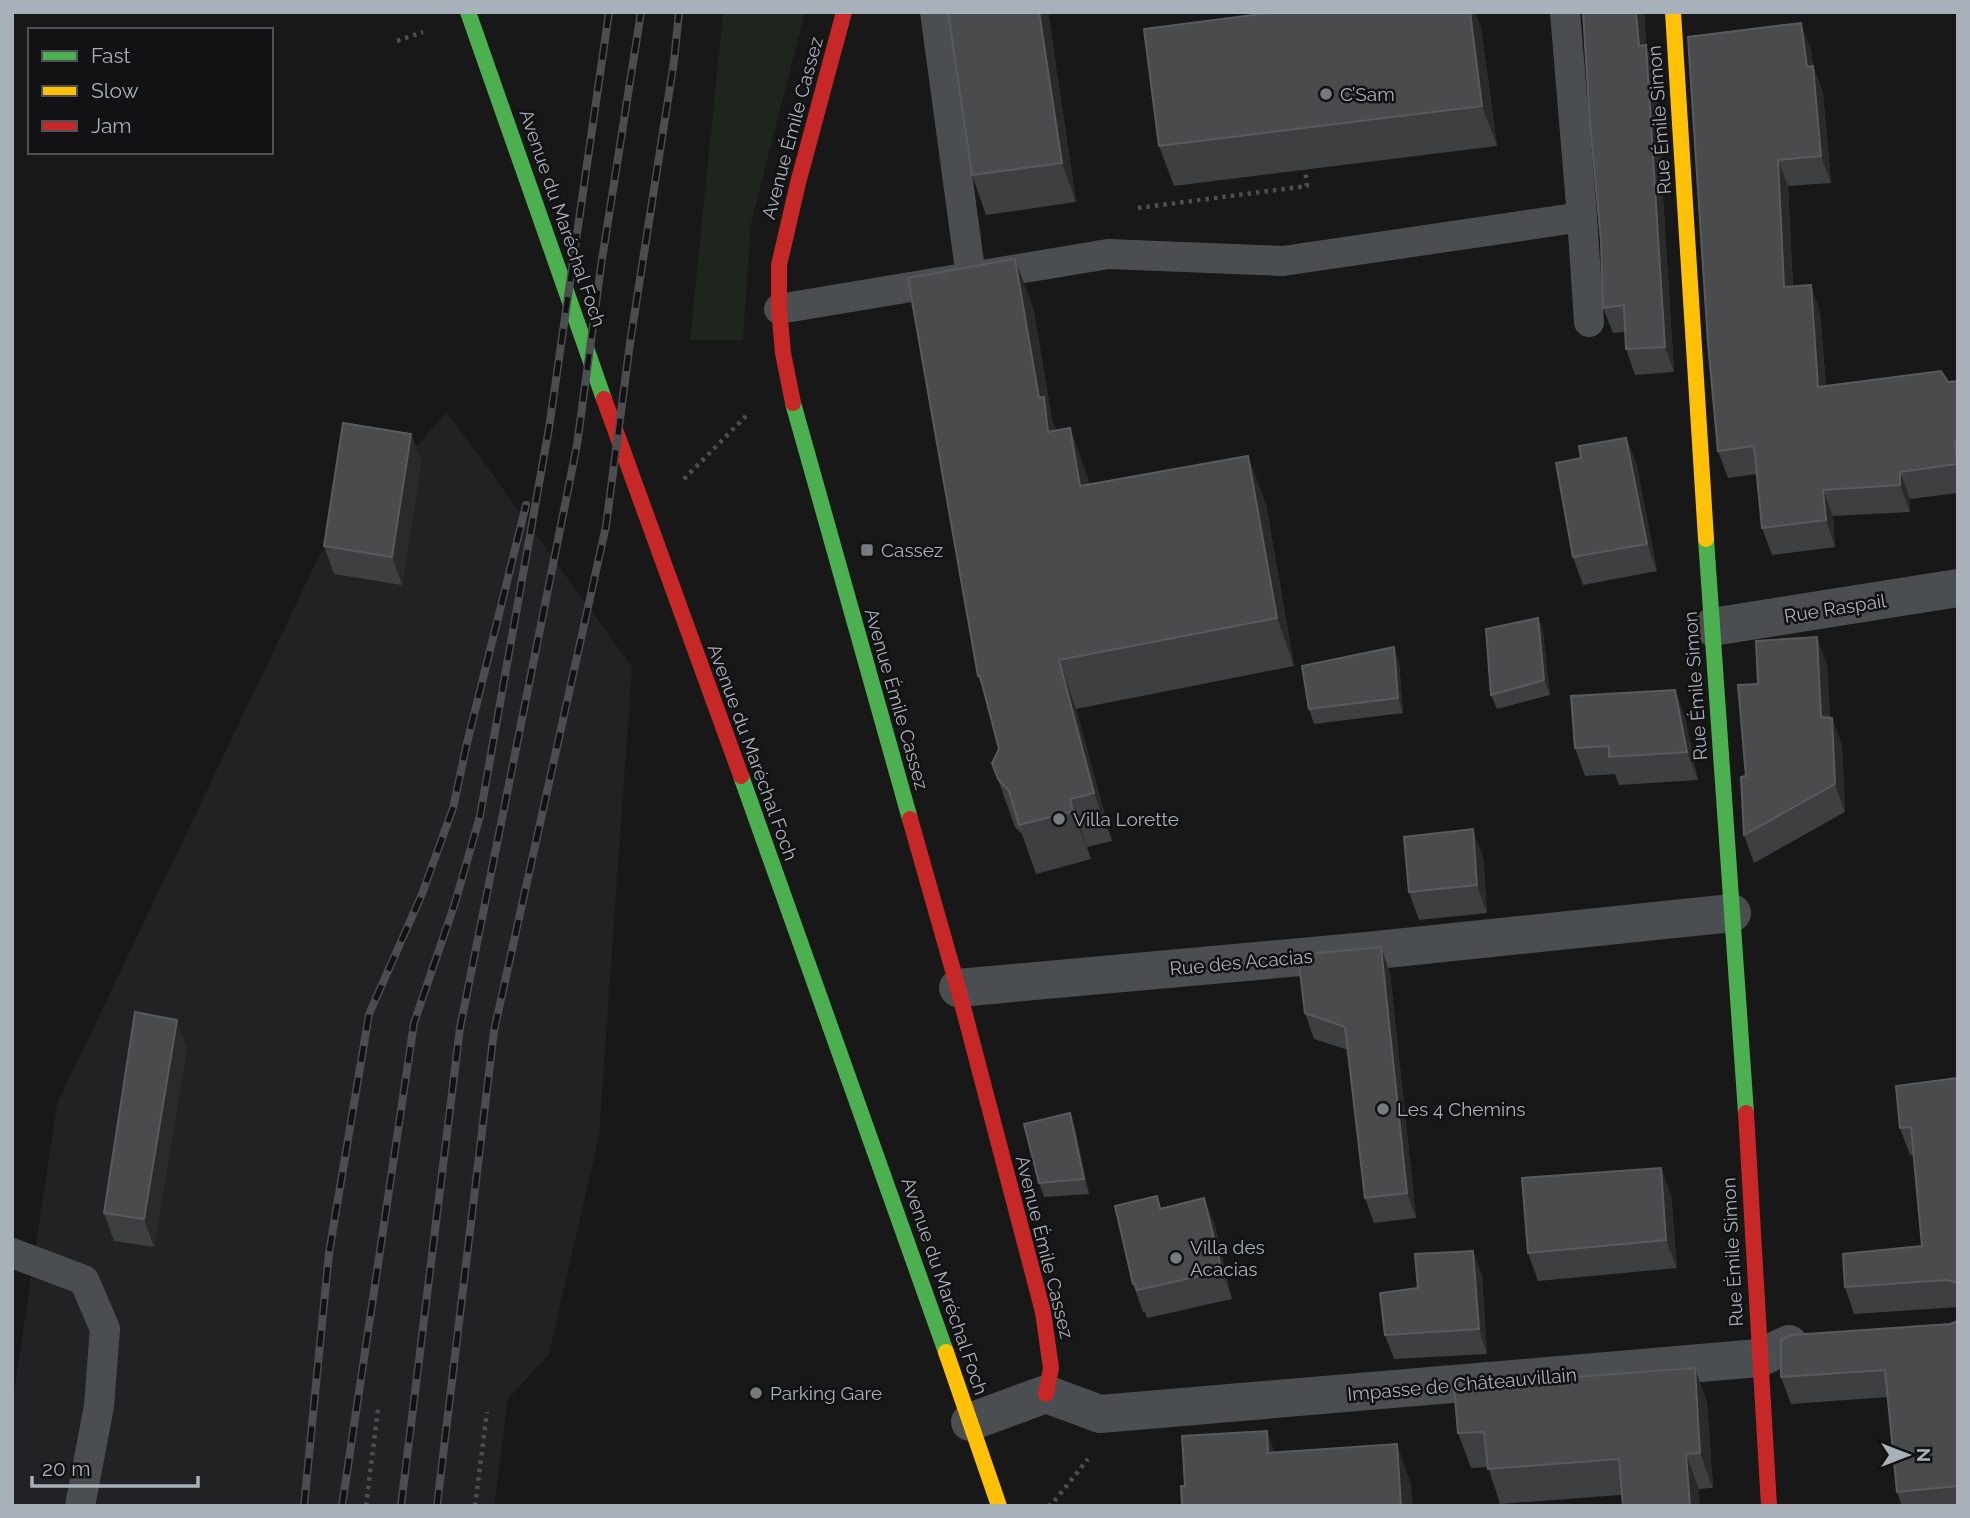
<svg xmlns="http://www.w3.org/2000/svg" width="1970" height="1518" viewBox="0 0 1970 1518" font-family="Raleway,sans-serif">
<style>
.built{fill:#222224}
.green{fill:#1e251d}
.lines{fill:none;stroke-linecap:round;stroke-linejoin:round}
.path{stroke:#4e4f52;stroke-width:4.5;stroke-dasharray:3.5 5;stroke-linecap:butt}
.lane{stroke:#4b4e51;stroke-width:30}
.street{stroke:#4b4e51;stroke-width:38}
.fast{stroke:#4caf50;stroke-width:16}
.slow{stroke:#ffc107;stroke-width:16}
.jam{stroke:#c62828;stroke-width:16}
.rail-casing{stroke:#4b4d50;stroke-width:8}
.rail{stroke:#121214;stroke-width:5;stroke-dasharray:16;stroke-linecap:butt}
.wall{fill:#3e3f40}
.shaded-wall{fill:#2a2a2b}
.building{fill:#494b4d;stroke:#585b5e;stroke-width:2}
.poi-dot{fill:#767b81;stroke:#121214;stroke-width:2.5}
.labels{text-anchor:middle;stroke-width:5;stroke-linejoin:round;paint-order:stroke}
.poi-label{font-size:19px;fill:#a8b0b9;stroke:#121214;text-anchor:start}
.street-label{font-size:19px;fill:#a8b0b9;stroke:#121214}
</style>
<rect width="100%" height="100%" fill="#181818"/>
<!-- built -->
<path class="built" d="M 447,412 L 632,667 L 599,1136 L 549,1354 L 508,1399 L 494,1506 L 12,1506 L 12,1405 L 57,1104 L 320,554 Z"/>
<!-- green -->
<path class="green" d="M 723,12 L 805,12 L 751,223 L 743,340 L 690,340 Z"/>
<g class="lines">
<!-- path -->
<g class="path">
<path d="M 397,41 L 423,32"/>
<path d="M 1138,208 L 1307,186 L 1305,169"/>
<path d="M 684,479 L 746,416"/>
<path d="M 366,1506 L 378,1409"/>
<path d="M 475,1506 L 487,1412"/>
<path d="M 1048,1506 L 1052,1504 L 1088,1459"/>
</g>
<!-- lane -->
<g class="lane">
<path d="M 935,12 L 971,277"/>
<path d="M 1582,217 L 1589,322"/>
<path d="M 779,309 L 1108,254 L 1283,261 L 1582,217 L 1565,12"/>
<path d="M 12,1253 L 84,1280 L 105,1329 L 99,1406 L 80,1506"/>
</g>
<!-- street -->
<g class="street">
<path d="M 1712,627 L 1958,588"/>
<path d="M 958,988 L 1367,951 L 1732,913"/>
<path d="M 970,1422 L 1046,1394 L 1100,1414 L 1759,1358 L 1789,1344"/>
</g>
<!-- fast -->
<g class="fast">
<path d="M 468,12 L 604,399"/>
<path d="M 793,403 L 910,819"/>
<path d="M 1706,539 L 1746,1113"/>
<path d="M 741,776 L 946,1352"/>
</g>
<!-- slow -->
<g class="slow">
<path d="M 1673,12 L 1706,539"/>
<path d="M 946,1352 L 999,1506"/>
</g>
<!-- jam -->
<g class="jam">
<path d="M 604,399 L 741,776"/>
<path d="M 793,403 L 783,353 L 779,309 L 779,265 L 798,183 L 844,12"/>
<path d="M 910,819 L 958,988 L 1043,1312 L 1051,1368 L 1046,1394"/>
<path d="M 1746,1113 L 1769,1506"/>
</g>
<defs>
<g id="rail">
<path d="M 304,1506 L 329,1253 L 369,1014 L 422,894 L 453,808 L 467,743 L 526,505"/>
<path d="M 342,1506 L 414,1023 L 455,903 L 480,816 L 549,428 L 609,12"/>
<path d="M 401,1506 L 460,1028 L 577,445 L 601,266 L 641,12"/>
<path d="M 437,1506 L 494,1031 L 606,526 L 630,343 L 674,61 L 679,12"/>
</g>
</defs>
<!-- rail casing -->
<use href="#rail" class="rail-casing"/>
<!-- rail -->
<use href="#rail" class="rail"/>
</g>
<!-- wall -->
<g class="wall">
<path d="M 1048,12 L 1076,202 L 986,215 L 972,175 Z"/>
<path d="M 1644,12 L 1646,46 L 1655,70 L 1674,372 L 1635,375 L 1626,349 L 1625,332 L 1613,333 L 1603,308 L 1601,241 Z"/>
<path d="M 1481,28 L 1497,146 L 1174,186 L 1159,146 Z"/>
<path d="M 1688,37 L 1811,50 L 1813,66 L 1823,93 L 1831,183 L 1788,186 L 1793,286 L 1820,312 L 1826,386 L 1948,382 L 1958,381 L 1958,493 L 1910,499 L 1910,512 L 1833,516 L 1835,547 L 1772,555 L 1762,528 L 1757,474 L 1728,478 L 1718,451 Z"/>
<path d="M 1033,307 L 1052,420 L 1056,431 L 1070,428 L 1087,476 L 1089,485 L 1266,504 L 1294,666 L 1076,709 L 1112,841 L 1087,847 L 1091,859 L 1036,874 L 1022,834 L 1015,827 L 992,763 L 999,749 L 986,698 L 978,676 Z"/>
<path d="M 411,434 L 421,462 L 402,585 L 334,574 L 324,546 Z"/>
<path d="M 1626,438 L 1637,466 L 1657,571 L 1583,585 L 1573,557 L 1581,458 Z"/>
<path d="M 1538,618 L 1543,632 L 1550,695 L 1497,709 L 1491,695 Z"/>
<path d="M 1399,662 L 1403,713 L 1314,724 L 1309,709 Z"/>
<path d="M 1827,665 L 1830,718 L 1832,718 L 1842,746 L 1845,812 L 1754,863 L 1744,835 L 1746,776 L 1758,684 Z"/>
<path d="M 1685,717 L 1698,780 L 1619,785 L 1615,774 L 1585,776 L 1575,748 Z"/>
<path d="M 1483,857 L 1487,913 L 1419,920 L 1409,892 Z"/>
<path d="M 1390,973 L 1416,1218 L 1374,1223 L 1365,1198 L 1348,1050 L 1314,1039 L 1305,1013 Z"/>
<path d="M 187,1048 L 154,1247 L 114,1241 L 104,1213 Z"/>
<path d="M 1958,1078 L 1958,1307 L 1854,1314 L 1845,1287 L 1922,1246 L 1914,1155 L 1910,1155 L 1900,1128 Z"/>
<path d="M 1075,1128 L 1089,1194 L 1044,1197 L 1039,1183 Z"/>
<path d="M 1661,1168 L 1671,1195 L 1677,1268 L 1538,1281 L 1528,1253 Z"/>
<path d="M 1157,1196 L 1161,1208 L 1204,1198 L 1215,1226 L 1232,1299 L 1147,1318 L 1145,1312 L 1143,1312 L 1133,1284 Z"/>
<path d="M 1482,1275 L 1487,1354 L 1394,1359 L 1385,1335 L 1418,1288 Z"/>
<path d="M 1958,1321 L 1958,1506 L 1902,1506 L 1897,1492 L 1888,1397 L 1791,1404 L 1781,1377 Z"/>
<path d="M 1695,1368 L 1707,1403 L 1713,1488 L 1500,1504 L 1488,1467 L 1471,1468 L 1458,1433 Z"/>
</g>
<!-- shaded-wall -->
<g class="shaded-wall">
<path d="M 1039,12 L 1048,12 L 1076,202 L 1062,163 Z"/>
<path d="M 1470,12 L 1475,12 L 1481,28 L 1497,146 L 1482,106 Z"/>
<path d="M 1636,12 L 1644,12 L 1646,46 L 1655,70 L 1674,372 L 1665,347 Z"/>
<path d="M 1801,23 L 1811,50 L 1814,75 L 1813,66 L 1823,93 L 1831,183 L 1821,156 L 1807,67 Z"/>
<path d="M 1778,160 L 1788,186 L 1794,314 L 1784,287 Z"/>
<path d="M 1015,259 L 1033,307 L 1052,420 L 1061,445 L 1048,432 L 1039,398 Z"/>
<path d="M 1811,285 L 1820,312 L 1828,414 L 1818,387 Z"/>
<path d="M 1070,428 L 1087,476 L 1098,535 L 1080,486 Z"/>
<path d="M 411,434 L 421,462 L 402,585 L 392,557 Z"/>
<path d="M 1626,438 L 1637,466 L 1657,571 L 1647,544 Z"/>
<path d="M 1248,456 L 1266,504 L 1294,666 L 1277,618 Z"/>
<path d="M 1900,472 L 1910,499 L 1910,512 L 1900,485 Z"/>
<path d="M 1823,490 L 1833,516 L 1835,547 L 1826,520 Z"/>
<path d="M 1538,618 L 1543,632 L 1550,695 L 1544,680 Z"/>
<path d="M 1817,637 L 1827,665 L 1832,745 L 1821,717 Z"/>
<path d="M 1394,647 L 1399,662 L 1403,713 L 1398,698 Z"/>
<path d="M 1059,660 L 1076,709 L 1112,841 L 1094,793 Z"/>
<path d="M 1675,690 L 1685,717 L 1698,780 L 1687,752 Z"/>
<path d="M 1832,718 L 1842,746 L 1845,812 L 1835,784 Z"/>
<path d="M 1070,799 L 1087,847 L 1091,859 L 1073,811 Z"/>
<path d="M 1473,829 L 1483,857 L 1487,913 L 1477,885 Z"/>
<path d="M 1381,947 L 1390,973 L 1416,1218 L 1407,1193 Z"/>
<path d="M 177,1020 L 187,1048 L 154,1247 L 144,1219 Z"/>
<path d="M 1070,1113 L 1075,1128 L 1089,1194 L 1084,1179 Z"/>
<path d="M 1661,1168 L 1671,1195 L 1677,1268 L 1666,1240 Z"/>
<path d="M 1204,1198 L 1215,1226 L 1232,1299 L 1222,1271 Z"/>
<path d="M 1473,1251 L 1482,1275 L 1487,1354 L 1479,1329 Z"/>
<path d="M 1695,1368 L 1707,1403 L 1713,1488 L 1700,1453 Z"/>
<path d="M 1267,1431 L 1281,1471 L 1268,1453 Z"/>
<path d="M 1397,1444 L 1411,1484 L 1413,1506 L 1401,1506 Z"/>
<path d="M 1686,1454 L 1699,1489 L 1700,1506 L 1690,1506 Z"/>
</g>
<!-- building -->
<g class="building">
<path d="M 948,12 L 1039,12 L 1062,163 L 972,175 Z"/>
<path d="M 1275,12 L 1470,12 L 1482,106 L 1159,146 L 1144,29 Z"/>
<path d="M 1583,12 L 1636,12 L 1639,46 L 1646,45 L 1665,347 L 1626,349 L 1624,305 L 1603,308 L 1601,241 L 1590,124 Z"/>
<path d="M 1801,23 L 1807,67 L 1813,66 L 1821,156 L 1778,160 L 1784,287 L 1811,285 L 1818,387 L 1941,371 L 1948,382 L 1958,381 L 1958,442 L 1955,442 L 1957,464 L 1900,472 L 1900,485 L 1823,490 L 1826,520 L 1762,528 L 1754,446 L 1718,451 L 1708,343 L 1688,37 Z"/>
<path d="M 1015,259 L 1039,398 L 1044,397 L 1048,432 L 1070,428 L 1080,486 L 1248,456 L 1277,618 L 1059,660 L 1094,793 L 1070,799 L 1073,811 L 1019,825 L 1009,791 L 998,779 L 992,763 L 999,749 L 980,676 L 978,676 L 908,278 Z"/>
<path d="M 343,423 L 411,434 L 392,557 L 324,546 Z"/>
<path d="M 1626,438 L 1647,544 L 1573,557 L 1556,463 L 1581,458 L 1579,446 Z"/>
<path d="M 1538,618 L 1544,680 L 1491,695 L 1486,629 Z"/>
<path d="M 1817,637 L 1821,717 L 1832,718 L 1835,784 L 1744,835 L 1741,777 L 1746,776 L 1738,685 L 1758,684 L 1756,641 Z"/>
<path d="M 1394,647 L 1398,698 L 1309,709 L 1302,666 Z"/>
<path d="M 1675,690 L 1687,752 L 1609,757 L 1609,746 L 1575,748 L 1571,696 Z"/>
<path d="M 1473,829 L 1477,885 L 1409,892 L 1404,837 Z"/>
<path d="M 1381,947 L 1407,1193 L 1365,1198 L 1345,1027 L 1305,1013 L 1298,955 Z"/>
<path d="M 135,1012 L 177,1020 L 144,1219 L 104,1213 Z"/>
<path d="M 1958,1078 L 1958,1283 L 1947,1280 L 1845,1287 L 1843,1254 L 1922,1246 L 1911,1127 L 1900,1128 L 1896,1086 Z"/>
<path d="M 1070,1113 L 1084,1179 L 1039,1183 L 1024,1124 Z"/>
<path d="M 1661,1168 L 1666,1240 L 1528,1253 L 1522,1178 Z"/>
<path d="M 1157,1196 L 1160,1209 L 1204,1198 L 1222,1271 L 1137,1290 L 1135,1284 L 1133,1284 L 1115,1206 Z"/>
<path d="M 1473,1251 L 1479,1329 L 1385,1335 L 1380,1293 L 1418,1288 L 1415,1254 Z"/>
<path d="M 1958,1321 L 1958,1486 L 1897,1492 L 1885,1370 L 1781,1377 L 1781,1340 L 1792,1335 L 1950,1324 Z"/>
<path d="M 1695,1368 L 1700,1453 L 1686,1454 L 1690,1506 L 1623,1506 L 1619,1459 L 1488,1469 L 1484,1432 L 1458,1433 L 1454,1386 Z"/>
<path d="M 1267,1431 L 1268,1453 L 1397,1444 L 1401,1506 L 1182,1506 L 1181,1486 L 1185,1486 L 1182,1436 Z"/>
</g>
<!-- markers -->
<g class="poi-dot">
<circle cx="1326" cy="94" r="7"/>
<rect x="860" y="543" width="14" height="14" rx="3.5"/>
<circle cx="1059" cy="819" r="7"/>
<circle cx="1383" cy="1109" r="7"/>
<circle cx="1176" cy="1258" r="7"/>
<circle cx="756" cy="1393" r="7"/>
</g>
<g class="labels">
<!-- poi labels -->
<g class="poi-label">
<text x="1340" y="101">C’Sam</text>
<text x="881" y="557">Cassez</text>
<text x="1073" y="826">Villa Lorette</text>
<text x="1397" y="1116">Les 4 Chemins</text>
<text x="1190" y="1254">Villa des<tspan x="1190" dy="22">Acacias</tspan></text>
<text x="770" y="1400">Parking Gare</text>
</g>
<!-- street labels -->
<g class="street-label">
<text transform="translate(1659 120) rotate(-94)" y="7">Rue Émile Simon</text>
<text transform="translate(792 128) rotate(-75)" y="7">Avenue Émile Cassez</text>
<text transform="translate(563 218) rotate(71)" y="7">Avenue du Maréchal Foch</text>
<text transform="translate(1835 608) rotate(-9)" y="7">Rue Raspail</text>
<text transform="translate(1695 686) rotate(-94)" y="7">Rue Émile Simon</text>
<text transform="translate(897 699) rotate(74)" y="7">Avenue Émile Cassez</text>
<text transform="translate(753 752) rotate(70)" y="7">Avenue du Maréchal Foch</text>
<text transform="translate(1241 962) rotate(-5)" y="7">Rue des Acacias</text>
<text transform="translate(1045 1247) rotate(76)" y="7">Avenue Émile Cassez</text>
<text transform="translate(1732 1252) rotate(-93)" y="7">Rue Émile Simon</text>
<text transform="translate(945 1286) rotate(71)" y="7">Avenue du Maréchal Foch</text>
<text transform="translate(1462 1384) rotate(-5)" y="7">Impasse de Châteauvillain</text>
</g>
</g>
<!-- border -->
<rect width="1970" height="1518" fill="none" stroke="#a8b0b9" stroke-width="28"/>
<!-- legend -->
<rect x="28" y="28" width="245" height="126" fill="#121214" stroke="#4e5156" stroke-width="2"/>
<rect x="42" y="51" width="35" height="10" fill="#4caf50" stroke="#4e5156" stroke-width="2"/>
<text x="91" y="63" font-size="21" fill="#a8b0b9">Fast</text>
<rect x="42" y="86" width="35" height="10" fill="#ffc107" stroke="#4e5156" stroke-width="2"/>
<text x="91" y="98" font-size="21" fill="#a8b0b9">Slow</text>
<rect x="42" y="121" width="35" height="10" fill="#c62828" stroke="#4e5156" stroke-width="2"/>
<text x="91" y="133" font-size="21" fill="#a8b0b9">Jam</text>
<!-- north arrow -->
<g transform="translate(1907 1455) rotate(90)" stroke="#121214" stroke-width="5" paint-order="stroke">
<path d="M0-5L12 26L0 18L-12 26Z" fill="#a8b0b9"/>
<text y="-10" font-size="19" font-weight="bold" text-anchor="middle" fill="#a8b0b9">N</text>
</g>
<!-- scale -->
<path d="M32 1476v10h166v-10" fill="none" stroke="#a8b0b9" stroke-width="3.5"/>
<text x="42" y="1476" font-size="21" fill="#a8b0b9" stroke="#121214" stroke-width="5" paint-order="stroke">20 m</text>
</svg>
